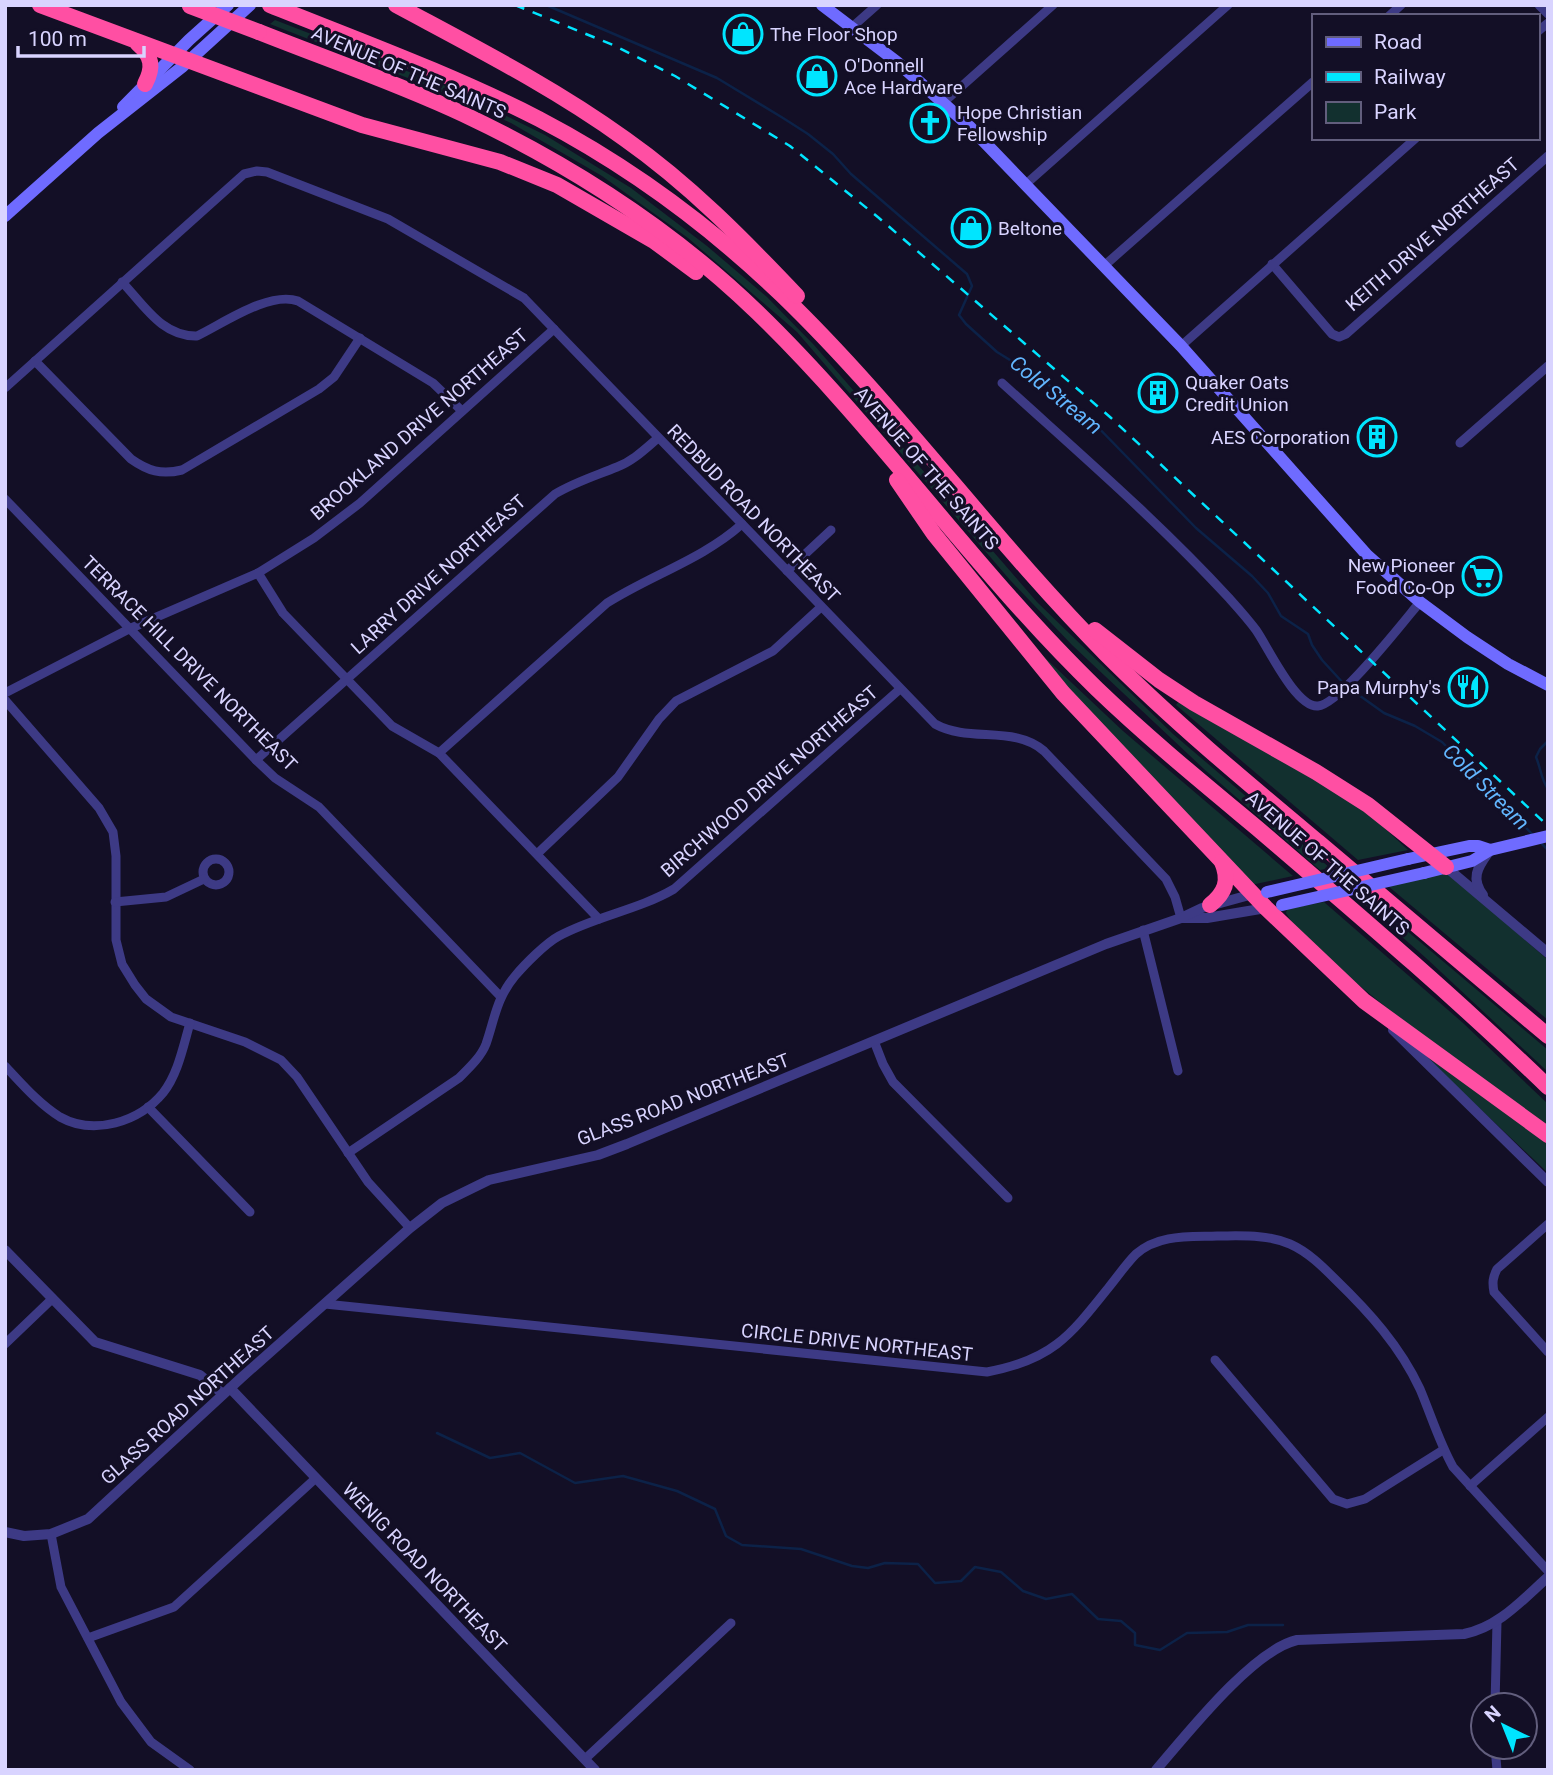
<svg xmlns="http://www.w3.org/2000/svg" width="1553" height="1775" viewBox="0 0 1553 1775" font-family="Roboto,sans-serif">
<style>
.green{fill:#12302f}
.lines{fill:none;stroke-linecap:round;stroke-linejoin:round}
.stream{stroke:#0c2248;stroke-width:2.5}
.minor{stroke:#3d3a85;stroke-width:9}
.tertiary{stroke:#3d3a85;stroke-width:10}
.secondary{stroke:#6f6bff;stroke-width:12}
.motorway{stroke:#ff4fa3;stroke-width:16}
.rail{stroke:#00e5ff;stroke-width:2.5;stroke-dasharray:10 9;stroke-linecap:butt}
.secondary-bridge{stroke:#6f6bff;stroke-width:12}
.motorway-bridge{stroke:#ff4fa3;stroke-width:16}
.labels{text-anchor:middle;stroke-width:6;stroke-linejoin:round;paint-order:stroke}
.poi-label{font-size:19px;fill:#d9d4ff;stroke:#130f26;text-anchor:start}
.street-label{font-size:19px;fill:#d9d4ff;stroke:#130f26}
.water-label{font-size:21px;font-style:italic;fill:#62b6ff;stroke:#130f26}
</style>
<rect width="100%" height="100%" fill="#130f26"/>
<!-- green -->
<g class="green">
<path d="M 275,20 L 443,85 L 545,135 L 631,188 L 707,246 L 767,297 L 814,345 L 1037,602 L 1173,734 L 1330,868 L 1320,870 L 1205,770 L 1072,645 L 1010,580 L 797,332 L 688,238 L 602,176 L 511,123 L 423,84 L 270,24 Z"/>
<path d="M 1039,652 L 1123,731 L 1293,876 L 1251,885 L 1037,654 Z"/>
<path d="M 1179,701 L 1363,808 L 1408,850 L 1358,860 L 1176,705 Z"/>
<path d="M 1448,872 L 1548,960 L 1548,1020 L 1388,886 Z"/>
<path d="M 1361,892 L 1548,1050 L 1548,1072 L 1426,958 L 1353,894 Z"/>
<path d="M 1324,902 L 1463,1023 L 1548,1104 L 1548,1127 C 1483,1079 1416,1033 1354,981 C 1331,961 1301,939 1286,913 L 1287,909 Z"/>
<path d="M 1419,1047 L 1548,1142 L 1548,1173 L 1438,1069 Z"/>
</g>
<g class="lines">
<!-- stream -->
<g class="stream">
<path d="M 546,5 L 717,78 L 783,118 L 808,134 L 833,154 L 851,174 L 967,274 L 972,286 L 959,315 L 966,324 L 997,352 L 1044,381 L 1089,418 L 1196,528 L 1252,576 L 1268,593 L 1281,616 L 1308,634 L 1312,645 L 1322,660 L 1344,684"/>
<path d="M 1349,688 L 1384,713 L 1415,726 L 1442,742 L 1533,835"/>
<path d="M 1548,741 L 1540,749 L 1536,757 C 1541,769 1541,779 1548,789"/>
<path d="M 1540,842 L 1548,850"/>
<path d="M 437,1433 L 490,1458 L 520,1453 L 575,1483 L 623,1476 L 677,1491 L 715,1509 L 726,1536 L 742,1545 L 801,1549 L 852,1566 L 868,1568 L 885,1563 L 918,1564 L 935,1583 L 961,1581 L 975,1567 L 1001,1572 L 1023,1591 L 1046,1599 L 1072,1594 L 1098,1619 L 1121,1621 L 1135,1633 L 1135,1645 L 1160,1650 L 1187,1633 L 1227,1632 L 1248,1625 L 1283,1625"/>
</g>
<!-- minor -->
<g class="minor">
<path d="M 1539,5 L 1548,14"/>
<path d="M 1389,16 L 1401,5"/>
<path d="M 851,28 L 877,5"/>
<path d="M 1537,32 L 1548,23"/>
<path d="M 944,102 L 1053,5"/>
<path d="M 1026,184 L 1228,5"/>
<path d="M 1272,264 L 1332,334 L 1339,337 L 1346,334 L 1548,156"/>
<path d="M 1105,265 L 1313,82"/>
<path d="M 122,282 C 144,305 162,337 197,336 C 224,323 269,291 298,301 L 433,383 L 462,411"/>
<path d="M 1181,346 L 1416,138"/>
<path d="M 35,361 L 131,459 C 148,471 161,475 182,470 L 319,389 L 334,377 L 360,338"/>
<path d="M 1002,383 C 1079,453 1158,521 1229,598 C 1238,608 1248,619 1256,630 C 1268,647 1296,708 1318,706 C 1339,705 1404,621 1420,602"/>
<path d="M 5,388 L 244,174 L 257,171 L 267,172 L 388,219 L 524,298 L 935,724 C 969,743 1014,725 1044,751 L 1166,879 L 1175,897 L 1181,918"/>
<path d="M 1460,443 L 1548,366"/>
<path d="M 5,499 L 256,760 L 275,778 L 319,807 L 500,996"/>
<path d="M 787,571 L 831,530"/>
<path d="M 258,573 L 283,613 L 392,726 L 439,753 L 599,919"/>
<path d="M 5,693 L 129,629 L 258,573 L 314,538 L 360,503 L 554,329"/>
<path d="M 5,700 L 99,808 L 113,832 L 116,856 L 116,940 L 122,964 L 135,985 L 146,999 L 171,1017 L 245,1042 L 281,1060 L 297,1077 L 368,1182 L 410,1228"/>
<path d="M 439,753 L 607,603 C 651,575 703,559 742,524"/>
<path d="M 256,760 L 555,494 C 575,482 595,476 617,467 C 633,461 645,449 658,438"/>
<path d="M 537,854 L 618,777 L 659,719 L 676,701 L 773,651 L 821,607"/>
<circle cx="216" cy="872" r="13"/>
<path d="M 115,902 L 166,897 L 204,879"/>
<path d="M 1143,930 L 1178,1071"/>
<path d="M 874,1041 L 883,1064 L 893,1082 L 1008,1198"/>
<path d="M 5,1066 C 22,1084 39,1104 60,1117 C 94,1136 139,1122 163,1093 C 178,1074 183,1047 190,1023"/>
<path d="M 148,1107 L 250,1212"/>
<path d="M 348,1153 L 459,1078 C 469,1068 481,1057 486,1044 C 495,1018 496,999 515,976 C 525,964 546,943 559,936 C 596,916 638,910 674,889 L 900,689"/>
<path d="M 1548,1224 L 1497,1269 C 1493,1277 1492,1282 1494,1292 L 1548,1352"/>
<path d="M 325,1304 L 987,1372 C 1052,1360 1070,1336 1109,1287 C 1118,1276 1126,1264 1136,1254 C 1159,1234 1189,1237 1217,1236 C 1241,1236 1267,1234 1290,1244 C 1308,1252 1322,1266 1336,1280 C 1369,1312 1400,1346 1420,1389 C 1431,1415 1439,1442 1453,1467 L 1548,1571"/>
<path d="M 5,1344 L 52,1299"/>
<path d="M 1215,1360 L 1333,1499 L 1347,1504 L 1365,1499 L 1443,1450"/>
<path d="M 1470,1486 L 1548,1417"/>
<path d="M 51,1534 L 61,1587 L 121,1702 L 151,1742 L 190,1770"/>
<path d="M 88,1638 L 174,1607 L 316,1478"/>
<path d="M 1495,1705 L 1497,1622"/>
<path d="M 1495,1747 L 1497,1770"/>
<path d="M 585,1759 L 731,1623"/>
</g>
<!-- tertiary -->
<g class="tertiary">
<path d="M 1446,867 L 1548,953"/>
<path d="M 1483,895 C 1471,879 1477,868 1488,853"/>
<path d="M 1181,918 L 1207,918 L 1266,908"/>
<path d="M 1393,1030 L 1548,1182"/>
<path d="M 5,1250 L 95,1342 L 200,1375 L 223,1394"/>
<path d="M 230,1388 L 595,1770"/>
<path d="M 5,1532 L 24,1536 L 51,1534 L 88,1519 L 241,1378 L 410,1228 L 442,1203 L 489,1180 L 598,1155 L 627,1144 L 1106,944 L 1181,918 L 1202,908 L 1253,894"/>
<path d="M 1156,1770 C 1187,1734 1253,1650 1297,1640 L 1464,1634 C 1499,1627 1522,1600 1548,1577"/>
</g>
<!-- secondary -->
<g class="secondary">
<path d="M 822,5 L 897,62 L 969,126 L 1181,346 L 1367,555 L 1420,602 L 1467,637 L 1508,664 L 1548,685"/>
<path d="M 123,107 L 189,40 L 228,5"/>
<path d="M 5,216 L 98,133 L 182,67 L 250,5"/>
<path d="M 1408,859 L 1469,846 L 1478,846 L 1490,850"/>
<path d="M 1424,873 L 1472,861 L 1490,850 L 1548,836"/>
</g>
<!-- motorway -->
<g class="motorway">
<path d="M 40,5 L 362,125 L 500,162 L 557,185 L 654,241 L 696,272"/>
<path d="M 270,5 C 360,41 453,75 539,119 C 627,165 710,226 782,295 C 898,407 992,539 1106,654 C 1173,721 1245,781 1318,842 C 1395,907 1471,971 1548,1036"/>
<path d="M 396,5 C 474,47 553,87 625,139 C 689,184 744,240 797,296"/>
<path d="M 259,32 C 327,59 397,83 463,114 C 569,164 672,230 757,312 C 879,430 975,571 1097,689 C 1148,738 1203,783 1257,828 C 1355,912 1455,997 1548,1087"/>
<path d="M 138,44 C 152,56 154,67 145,84"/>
<path d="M 897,480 L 934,534 L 1063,693 L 1266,908 L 1364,1001 L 1548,1135"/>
<path d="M 1095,630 L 1159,680 L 1194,703 L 1316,772 L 1368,805 L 1446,867"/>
<path d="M 1210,905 C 1225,893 1230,881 1222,862"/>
</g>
<!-- rail -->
<path class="rail" d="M 515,5 L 613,45 L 675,76 L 790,146 L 879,218 L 1110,417 L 1548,826"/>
<!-- secondary-bridge -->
<g class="secondary-bridge">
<path d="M 1267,892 L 1408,859"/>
<path d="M 1282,905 L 1424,873"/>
</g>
<!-- motorway-bridge -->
<path class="motorway-bridge" d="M 190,6 L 259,32"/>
</g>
<!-- icons -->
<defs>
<symbol id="shop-ring" viewBox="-11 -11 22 22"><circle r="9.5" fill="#130f26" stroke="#00e5ff" stroke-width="1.5"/><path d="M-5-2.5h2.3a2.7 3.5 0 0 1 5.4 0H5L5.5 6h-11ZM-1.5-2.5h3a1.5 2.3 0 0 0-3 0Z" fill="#00e5ff"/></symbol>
<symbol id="church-ring" viewBox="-11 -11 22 22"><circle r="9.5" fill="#130f26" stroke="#00e5ff" stroke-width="1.5"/><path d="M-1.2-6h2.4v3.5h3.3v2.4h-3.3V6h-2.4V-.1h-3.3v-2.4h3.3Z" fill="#00e5ff"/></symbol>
<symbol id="building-ring" viewBox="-11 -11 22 22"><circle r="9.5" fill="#130f26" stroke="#00e5ff" stroke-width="1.5"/><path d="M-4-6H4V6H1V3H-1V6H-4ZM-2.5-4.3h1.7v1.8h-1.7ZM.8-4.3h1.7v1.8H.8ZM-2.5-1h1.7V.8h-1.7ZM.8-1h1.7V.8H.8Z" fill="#00e5ff"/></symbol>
<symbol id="supermarket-ring" viewBox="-11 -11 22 22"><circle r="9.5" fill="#130f26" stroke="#00e5ff" stroke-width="1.5"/><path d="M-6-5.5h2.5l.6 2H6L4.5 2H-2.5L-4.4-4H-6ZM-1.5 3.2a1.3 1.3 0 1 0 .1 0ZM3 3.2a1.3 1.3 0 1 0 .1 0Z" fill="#00e5ff"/></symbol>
<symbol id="restaurant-ring" viewBox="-11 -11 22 22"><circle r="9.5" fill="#130f26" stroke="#00e5ff" stroke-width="1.5"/><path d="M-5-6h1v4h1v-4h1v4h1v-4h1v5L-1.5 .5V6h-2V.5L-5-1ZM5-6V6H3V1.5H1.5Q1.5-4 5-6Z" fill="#00e5ff"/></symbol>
</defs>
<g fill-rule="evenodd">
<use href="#shop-ring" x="721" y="12" width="44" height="44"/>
<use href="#shop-ring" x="795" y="54" width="44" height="44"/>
<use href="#church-ring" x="908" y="101" width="44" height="44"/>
<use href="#shop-ring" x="949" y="206" width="44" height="44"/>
<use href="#building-ring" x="1136" y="371" width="44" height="44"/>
<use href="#building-ring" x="1355" y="415" width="44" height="44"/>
<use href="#supermarket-ring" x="1460" y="554" width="44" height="44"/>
<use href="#restaurant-ring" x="1446" y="665" width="44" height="44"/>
</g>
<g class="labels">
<!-- poi labels -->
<g class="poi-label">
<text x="770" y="41">The Floor Shop</text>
<text x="844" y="72">O'Donnell<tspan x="844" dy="22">Ace Hardware</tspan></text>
<text x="957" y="119">Hope Christian<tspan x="957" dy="22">Fellowship</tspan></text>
<text x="998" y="235">Beltone</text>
<text x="1185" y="389">Quaker Oats<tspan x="1185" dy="22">Credit Union</tspan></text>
<text x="1350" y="444" text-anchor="end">AES Corporation</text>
<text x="1455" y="572" text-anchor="end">New Pioneer<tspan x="1455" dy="22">Food Co-Op</tspan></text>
<text x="1441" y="694" text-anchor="end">Papa Murphy's</text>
</g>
<!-- street labels -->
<g class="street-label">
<text transform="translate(409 72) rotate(23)" y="7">AVENUE OF THE SAINTS</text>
<text transform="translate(1432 234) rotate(-41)" y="7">KEITH DRIVE NORTHEAST</text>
<text transform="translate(419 424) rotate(-41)" y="7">BROOKLAND DRIVE NORTHEAST</text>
<text transform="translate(927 468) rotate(49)" y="7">AVENUE OF THE SAINTS</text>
<text transform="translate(754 513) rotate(46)" y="7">REDBUD ROAD NORTHEAST</text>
<text transform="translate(438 574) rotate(-42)" y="7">LARRY DRIVE NORTHEAST</text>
<text transform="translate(190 663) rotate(45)" y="7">TERRACE HILL DRIVE NORTHEAST</text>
<text transform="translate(769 781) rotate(-41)" y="7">BIRCHWOOD DRIVE NORTHEAST</text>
<text transform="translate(1328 863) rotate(41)" y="7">AVENUE OF THE SAINTS</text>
<text transform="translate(683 1099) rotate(-21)" y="7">GLASS ROAD NORTHEAST</text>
<text transform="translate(857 1342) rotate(6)" y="7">CIRCLE DRIVE NORTHEAST</text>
<text transform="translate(187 1405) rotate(-42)" y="7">GLASS ROAD NORTHEAST</text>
<text transform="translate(425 1567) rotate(46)" y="7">WENIG ROAD NORTHEAST</text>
</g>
<!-- water labels -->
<g class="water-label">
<text transform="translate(1056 395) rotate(39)" y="7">Cold Stream</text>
<text transform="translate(1486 787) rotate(45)" y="7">Cold Stream</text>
</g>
</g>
<!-- border -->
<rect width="1553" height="1775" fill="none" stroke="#d9d4ff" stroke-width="14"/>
<!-- legend -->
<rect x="1312" y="14" width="228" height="126" fill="#130f26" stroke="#625e7d" stroke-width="2"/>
<rect x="1326" y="37" width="35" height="10" fill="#6f6bff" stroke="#625e7d" stroke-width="2"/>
<text x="1374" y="49" font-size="21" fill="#d9d4ff">Road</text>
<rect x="1326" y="72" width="35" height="10" fill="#00e5ff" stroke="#625e7d" stroke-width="2"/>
<text x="1374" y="84" font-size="21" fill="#d9d4ff">Railway</text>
<rect x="1326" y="102" width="35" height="21" fill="#12302f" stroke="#625e7d" stroke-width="2"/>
<text x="1374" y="119" font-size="21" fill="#d9d4ff">Park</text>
<!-- north arrow -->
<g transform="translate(1504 1726) rotate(317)"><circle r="33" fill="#130f26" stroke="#625e7d" stroke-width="2"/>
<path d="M0-5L12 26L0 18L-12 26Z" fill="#00e5ff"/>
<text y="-10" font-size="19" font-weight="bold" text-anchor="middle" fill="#d9d4ff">N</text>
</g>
<!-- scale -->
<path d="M18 46v10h126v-10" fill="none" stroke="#d9d4ff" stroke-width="3.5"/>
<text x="28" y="46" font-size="21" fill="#d9d4ff" stroke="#130f26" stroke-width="5" paint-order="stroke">100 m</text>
</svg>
